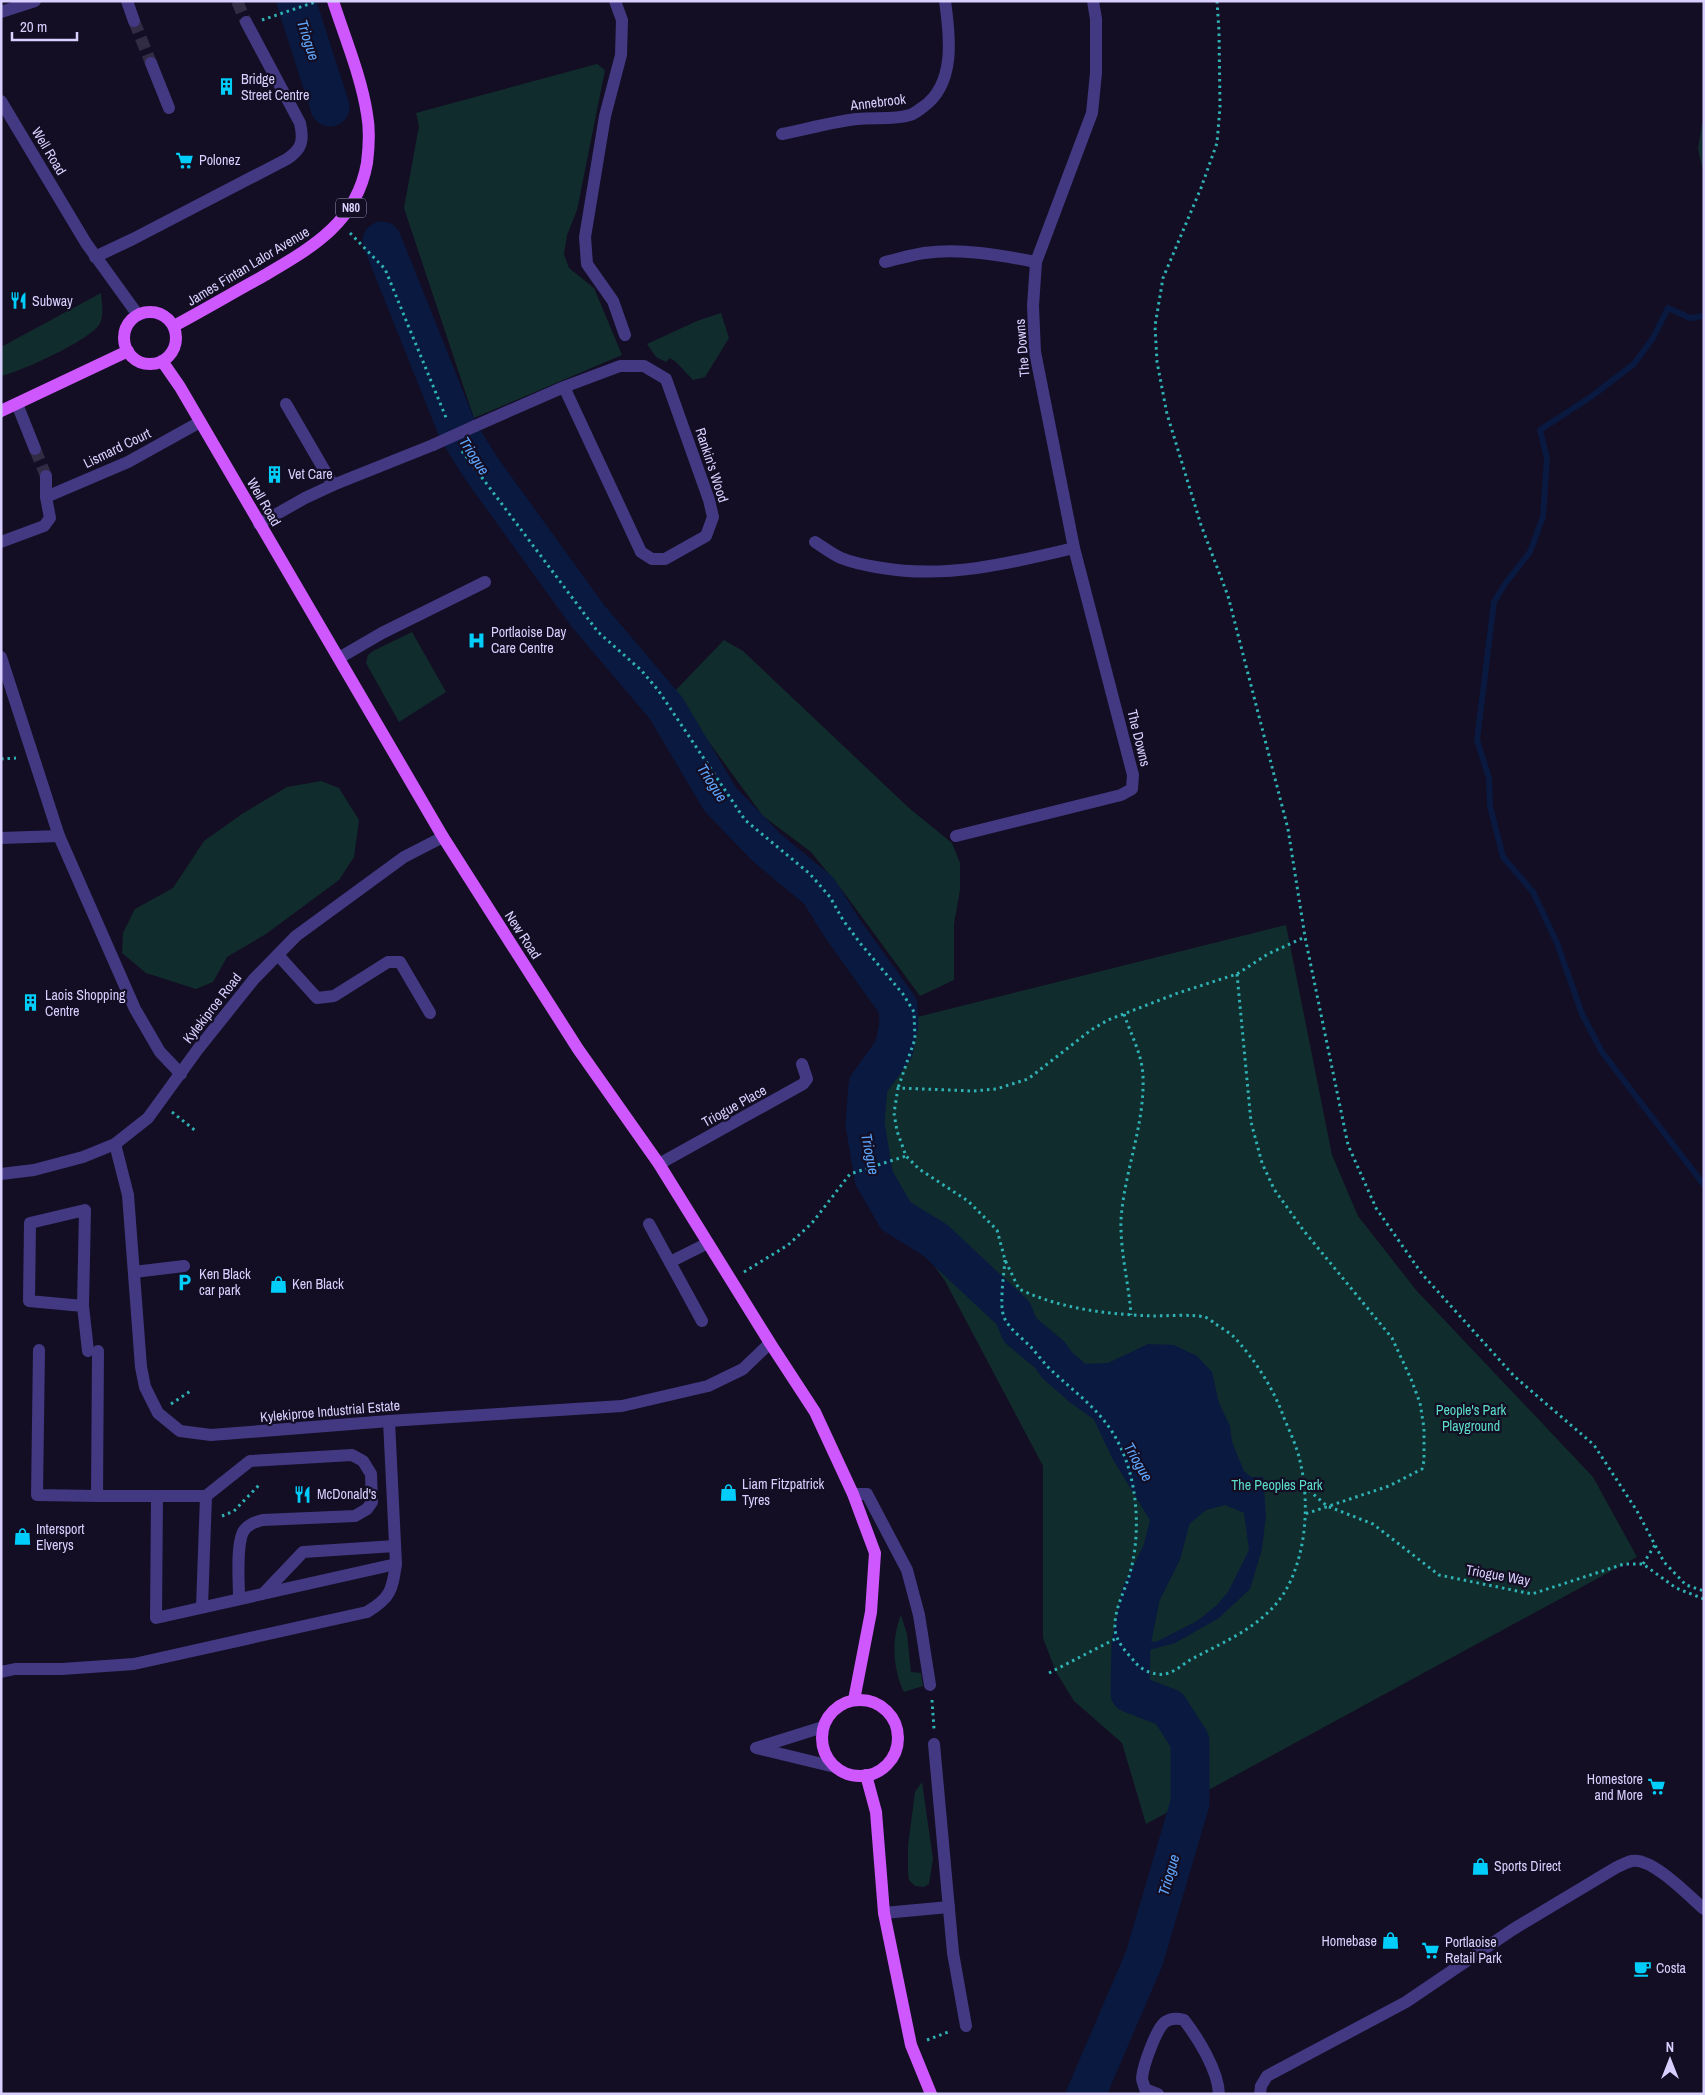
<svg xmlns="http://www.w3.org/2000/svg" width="1705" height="2095" viewBox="0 0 1705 2095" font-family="'Archivo Narrow',sans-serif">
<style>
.green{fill:#112c2d}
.water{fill:#0a1940;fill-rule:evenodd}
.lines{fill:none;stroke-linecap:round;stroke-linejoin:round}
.stream{stroke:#0a1940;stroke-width:6}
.river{stroke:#0a1940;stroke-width:39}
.minor-tunnel{stroke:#312b44;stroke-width:12;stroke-dasharray:12 6;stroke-linecap:butt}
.path{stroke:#2fb2b4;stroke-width:3;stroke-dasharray:2.5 4;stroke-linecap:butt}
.minor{stroke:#423982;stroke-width:12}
.major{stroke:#ce58fe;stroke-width:12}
.minor-bridge{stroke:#423982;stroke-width:12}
.labels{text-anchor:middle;stroke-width:4.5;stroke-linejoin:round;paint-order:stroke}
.shield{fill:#130e23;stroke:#9e96bd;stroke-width:1}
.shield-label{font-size:12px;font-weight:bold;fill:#d9d0ff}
.poi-label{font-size:14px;fill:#d9d0ff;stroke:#130e23;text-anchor:start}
.street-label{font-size:14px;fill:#d9d0ff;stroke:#130e23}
.park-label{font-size:14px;fill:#5cdfc9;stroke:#130e23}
.water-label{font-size:15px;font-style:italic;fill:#5fa7fe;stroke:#130e23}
</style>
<rect width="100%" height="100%" fill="#130e23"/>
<!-- green -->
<g class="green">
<path d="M 597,64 L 605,70 L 577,210 L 567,235 L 564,254 L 569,268 L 594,288 L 622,355 L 474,418 L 404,208 L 419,126 L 416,113 Z"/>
<path d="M 1704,112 L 1704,175 L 1698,149 Z"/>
<path d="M 101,293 C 102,303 104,314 100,323 C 93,339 20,372 1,376 L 1,347 Z"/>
<path d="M 721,313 L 729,338 L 705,377 L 693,380 L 676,362 L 670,358 L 666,362 L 656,357 L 647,344 L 697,321 Z"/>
<path d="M 412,632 L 446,692 L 399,722 L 366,663 L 368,655 L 373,651 Z"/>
<path d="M 724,640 L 743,651 L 909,808 L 952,843 L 960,863 L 960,890 L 954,924 L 954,980 L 920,996 L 845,894 L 811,852 L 763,816 L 673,693 Z"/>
<path d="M 321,781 L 339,788 L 359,820 L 354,857 L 339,880 L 266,934 L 227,957 L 213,982 L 196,989 L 146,973 L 122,953 L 123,933 L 135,909 L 173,888 L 204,841 L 242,814 L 287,787 Z"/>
<path d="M 1286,925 L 1332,1155 L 1358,1216 L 1416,1290 L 1593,1477 L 1637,1557 L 1146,1824 L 1122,1743 L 1074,1701 L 1056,1672 L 1043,1638 L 1043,1466 L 945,1281 L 913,1236 L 890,1220 L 867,1180 L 851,1114 L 863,1073 L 885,1025 Z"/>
<path d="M 901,1615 L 907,1634 L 911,1672 L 921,1673 L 923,1686 L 904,1692 C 893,1670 891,1639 901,1615 Z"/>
<path d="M 922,1782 L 933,1859 L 929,1884 L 924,1887 L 915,1886 L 909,1880 L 908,1872 L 908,1846 L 915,1792 Z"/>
</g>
<!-- water -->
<path class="water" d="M 1148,1344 L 1174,1345 L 1197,1356 L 1212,1372 L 1219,1403 L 1230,1426 L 1232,1442 L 1244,1471 L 1251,1477 L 1263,1477 L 1266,1515 L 1262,1549 L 1250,1589 L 1219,1618 L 1175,1643 L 1146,1651 L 1131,1644 L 1141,1594 L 1162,1552 L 1171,1517 L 1130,1450 L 1109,1407 L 1057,1365 L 1108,1363 ZM 1225,1505 L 1244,1513 L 1249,1550 L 1228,1592 L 1217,1605 L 1197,1621 L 1158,1641 L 1146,1643 L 1138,1635 L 1147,1590 L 1170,1544 L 1180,1532 L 1206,1510 Z"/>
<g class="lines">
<!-- stream -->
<path class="stream" d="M 1704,316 L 1690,318 L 1668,308 L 1653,338 L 1634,364 L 1592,396 L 1540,430 L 1547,458 L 1543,517 L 1530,552 L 1505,584 L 1494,602 L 1477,740 L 1489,778 L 1490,806 L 1503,857 L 1533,892 L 1557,943 L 1582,1014 L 1602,1052 L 1704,1185"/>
<!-- river -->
<g class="river">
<path d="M 296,1 L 330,107"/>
<path d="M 382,241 L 458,431 L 481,468 L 588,616 L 666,708 L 720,799 L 766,847 L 819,891 L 842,928 L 898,1006 L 899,1024 L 894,1049 L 868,1085 L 865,1124 L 874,1178 L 896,1216 L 935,1240 L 1013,1313 L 1020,1330 L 1050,1355 L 1057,1365 L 1082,1387 L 1109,1406 L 1130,1450 L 1171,1517 L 1162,1552 L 1141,1594 L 1131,1644 L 1130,1693 L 1169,1708 L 1190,1741 L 1190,1803 L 1144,1959 L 1086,2094"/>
</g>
<!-- minor-tunnel -->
<g class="minor-tunnel">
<path d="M 237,1 L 246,22"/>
<path d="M 134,21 L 151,63"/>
<path d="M 35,449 L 46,476"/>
</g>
<!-- path -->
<g class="path">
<path d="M 1217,1 L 1219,31 L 1220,107 L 1217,143 L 1201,188 L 1163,278 L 1155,326 L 1157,362 L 1167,414 L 1201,525 L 1228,596 L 1288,829 L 1305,937 L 1348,1145 L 1376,1208 L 1422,1274 L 1514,1376 L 1594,1445 L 1637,1511 L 1664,1562 L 1686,1585 L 1704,1591"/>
<path d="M 262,20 L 318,1"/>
<path d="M 350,233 L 385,269 L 447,420"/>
<path d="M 462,451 L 598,632 L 641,670 L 658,690 L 745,820 L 810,874 L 830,897 L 843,920 L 860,943 L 903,994 L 914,1012 L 915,1039 L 898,1088"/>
<path d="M 1,759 L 16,758"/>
<path d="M 1237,974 L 1251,1122 L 1262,1163 L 1274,1189 L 1304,1231 L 1392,1338 L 1411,1379 L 1420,1403 L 1424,1428 L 1424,1461 L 1422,1469 L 1389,1486 L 1305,1514"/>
<path d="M 1124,1014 C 1131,1035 1142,1054 1143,1076 C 1145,1125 1124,1172 1121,1220 C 1120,1252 1129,1284 1131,1315"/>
<path d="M 172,1112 L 197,1132"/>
<path d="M 1005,1260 C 1004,1274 999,1305 1004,1317 C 1009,1329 1022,1338 1031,1347 C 1037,1354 1043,1362 1050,1369 C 1075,1393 1103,1411 1119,1444 C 1138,1481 1141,1534 1130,1573 C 1125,1591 1114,1609 1115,1628 C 1115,1641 1127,1653 1135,1662 C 1141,1670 1155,1676 1165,1674 C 1175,1672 1182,1665 1190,1660 C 1229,1639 1272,1623 1291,1580 C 1307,1544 1309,1499 1300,1461 C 1297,1447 1290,1432 1284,1418 C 1274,1389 1254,1358 1233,1336 C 1227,1331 1220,1327 1214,1323 C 1212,1321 1207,1317 1204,1317 C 1195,1314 1164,1316 1153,1316 C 1106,1314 1061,1309 1019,1289 L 1005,1260 L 997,1230 L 968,1201 L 919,1169 L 906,1156 L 897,1131 L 894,1113 L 898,1088 L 973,1091 L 996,1089 L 1028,1079 L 1091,1030 L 1108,1020 L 1178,993 L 1237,974 L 1268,954 L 1305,937"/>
<path d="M 744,1272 L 788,1245 L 812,1223 L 850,1174 L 906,1156"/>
<path d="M 171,1404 L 192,1390"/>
<path d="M 1304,1486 L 1327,1506 L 1373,1524 L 1439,1575 L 1532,1594 L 1624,1564 L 1643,1564 L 1676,1588 L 1704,1599"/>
<path d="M 222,1516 L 234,1511 L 261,1483"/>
<path d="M 1643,1564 L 1655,1545"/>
<path d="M 1049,1673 L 1117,1638"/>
<path d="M 932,1700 L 934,1729"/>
<path d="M 927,2040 L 951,2031"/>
</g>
<!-- minor -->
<g class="minor">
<path d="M 127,1 L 134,21"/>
<path d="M 615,1 L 622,20 L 621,55 L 605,116 L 585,237 L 587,264 L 613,301 L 625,335"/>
<path d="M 1,12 L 35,1"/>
<path d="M 151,63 L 169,108"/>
<path d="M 1,101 L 86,243 L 138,315"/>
<path d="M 782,134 C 807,129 832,122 857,119 C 874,117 894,120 910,115 C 914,114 919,110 923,107 C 956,84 950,36 945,1"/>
<path d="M 95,257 L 133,239 L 287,159 C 302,149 304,141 300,123 L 246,22"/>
<path d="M 885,262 C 898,259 911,255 924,253 C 961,248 1000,255 1036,262"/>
<path d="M 17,404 L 35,449"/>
<path d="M 286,404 L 333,485"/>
<path d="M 475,426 L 564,387 L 620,366 L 644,366 L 666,379 L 709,500 L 713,517 L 706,536 L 665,559 L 652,559 L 641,552 L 564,387"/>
<path d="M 46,497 L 128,462 L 200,422"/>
<path d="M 259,524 L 305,498 L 333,485 L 433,445"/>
<path d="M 1,542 L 44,526 L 50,518 L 46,497 L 46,476"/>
<path d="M 815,542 C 823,547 832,554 841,558 C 853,563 869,566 882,568 C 947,579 1011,563 1074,548"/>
<path d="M 1,657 L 59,836 L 135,1009 L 160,1052 L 181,1074"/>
<path d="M 339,658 L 382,633 L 485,582"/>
<path d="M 956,836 L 1121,795 L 1132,789 L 1133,775 L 1074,548 L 1035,352 L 1033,306 L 1036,262 L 1092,113 L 1096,73 L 1096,19 L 1093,1"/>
<path d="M 1,838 L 59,836"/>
<path d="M 278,955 L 317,998 L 334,996 L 388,962 L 400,962 L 430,1013"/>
<path d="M 115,1144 L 128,1195 L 141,1367 L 145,1387 L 158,1413 L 180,1431 L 211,1435 L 389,1421 L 622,1406 L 708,1386 L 743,1369 L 770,1343"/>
<path d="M 659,1164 L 803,1084 L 807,1079 L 802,1064"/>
<path d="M 1,1174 L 34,1170 L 83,1157 L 115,1144 L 148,1118 L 198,1049 L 254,979 L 296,936 L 404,857 L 443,837"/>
<path d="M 649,1224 L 702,1321"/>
<path d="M 670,1262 L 708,1243"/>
<path d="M 134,1272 L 184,1266"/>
<path d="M 83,1306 L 29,1301 L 30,1223 L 85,1210 L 83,1306 L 88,1351"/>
<path d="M 39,1350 L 37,1495 L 97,1496 L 98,1351"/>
<path d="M 853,1494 L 867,1494 L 907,1570 L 919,1615 L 930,1685"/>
<path d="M 97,1496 L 157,1496"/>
<path d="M 206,1496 L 250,1461 L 352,1455 L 363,1461 L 371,1474 L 372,1502 L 367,1509 L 355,1516 L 263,1520 C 255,1522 248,1524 243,1532 C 236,1547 239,1581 239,1598"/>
<path d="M 264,1593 L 303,1552 L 395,1546"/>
<path d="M 202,1607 L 206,1496 L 157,1496 L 156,1618 L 396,1564"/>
<path d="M 1,1672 L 15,1669 L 62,1669 L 134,1664 L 367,1612 C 391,1598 392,1590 396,1564 L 389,1421"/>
<path d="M 823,1727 L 756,1748 L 835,1767"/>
<path d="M 934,1744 L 953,1953 L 966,2026"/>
<path d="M 884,1913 L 949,1907"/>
<path d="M 1158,2094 L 1145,2089 C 1144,2085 1142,2081 1142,2078 C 1143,2066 1156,2029 1165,2022 C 1171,2018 1177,2018 1184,2020 C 1198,2038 1218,2070 1219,2094"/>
<path d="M 1260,2094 L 1261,2086 L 1267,2076 L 1406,2002 L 1512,1930 L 1617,1867 C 1622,1865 1627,1862 1632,1861 C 1652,1857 1689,1896 1704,1909"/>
</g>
<!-- major -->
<g class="major">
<circle cx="150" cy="338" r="26"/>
<path d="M 174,326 C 202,311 231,294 260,278 C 309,249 356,225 367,163 C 369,147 370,130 367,114 C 361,76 345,38 333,1"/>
<path d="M 162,361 L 180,387 L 443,837 L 578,1049 L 659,1164 L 770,1343 L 815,1412 L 853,1494 L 875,1553 L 871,1612 L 854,1700"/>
<path d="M 1,411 L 128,351"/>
<circle cx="860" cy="1738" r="38"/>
<path d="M 866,1775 L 876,1812 L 884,1913 L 911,2045 L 931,2094"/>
</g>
<!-- minor-bridge -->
<path class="minor-bridge" d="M 433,445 L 475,426"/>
</g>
<!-- icons -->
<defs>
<symbol id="building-bare" viewBox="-9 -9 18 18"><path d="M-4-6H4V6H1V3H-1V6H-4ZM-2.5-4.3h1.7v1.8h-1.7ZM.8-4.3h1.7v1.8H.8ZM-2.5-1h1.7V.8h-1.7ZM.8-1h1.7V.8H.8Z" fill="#01cdfa" stroke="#130e23" stroke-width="2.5" paint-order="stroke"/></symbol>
<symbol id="supermarket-bare" viewBox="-9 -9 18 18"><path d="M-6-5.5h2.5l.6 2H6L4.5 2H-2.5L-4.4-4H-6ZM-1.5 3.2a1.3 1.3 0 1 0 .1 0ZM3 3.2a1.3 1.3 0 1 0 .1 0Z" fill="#01cdfa" stroke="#130e23" stroke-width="2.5" paint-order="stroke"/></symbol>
<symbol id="restaurant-bare" viewBox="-9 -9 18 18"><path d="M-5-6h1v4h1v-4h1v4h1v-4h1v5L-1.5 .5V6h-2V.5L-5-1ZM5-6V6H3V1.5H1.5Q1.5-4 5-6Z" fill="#01cdfa" stroke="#130e23" stroke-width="2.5" paint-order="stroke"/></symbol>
<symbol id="hospital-bare" viewBox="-9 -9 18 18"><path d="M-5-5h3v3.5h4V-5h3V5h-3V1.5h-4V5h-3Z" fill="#01cdfa" stroke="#130e23" stroke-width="2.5" paint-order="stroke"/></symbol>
<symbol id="parking-bare" viewBox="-9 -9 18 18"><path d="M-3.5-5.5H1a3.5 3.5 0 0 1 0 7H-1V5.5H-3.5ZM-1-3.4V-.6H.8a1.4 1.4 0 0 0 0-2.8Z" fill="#01cdfa" stroke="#130e23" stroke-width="2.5" paint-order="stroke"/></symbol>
<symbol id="shop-bare" viewBox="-9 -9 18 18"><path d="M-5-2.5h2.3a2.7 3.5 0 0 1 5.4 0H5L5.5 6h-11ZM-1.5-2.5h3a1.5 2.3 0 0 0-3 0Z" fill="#01cdfa" stroke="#130e23" stroke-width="2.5" paint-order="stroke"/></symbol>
<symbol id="cafe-bare" viewBox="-9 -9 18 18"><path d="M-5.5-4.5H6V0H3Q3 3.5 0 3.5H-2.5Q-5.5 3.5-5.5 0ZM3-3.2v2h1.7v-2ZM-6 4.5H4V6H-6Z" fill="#01cdfa" stroke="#130e23" stroke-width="2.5" paint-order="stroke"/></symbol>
</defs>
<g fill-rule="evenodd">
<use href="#building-bare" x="214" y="74" width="25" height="25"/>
<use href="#supermarket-bare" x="172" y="148" width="25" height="25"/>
<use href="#restaurant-bare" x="6" y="288" width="25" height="25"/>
<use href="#building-bare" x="262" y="462" width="25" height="25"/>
<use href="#hospital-bare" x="464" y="628" width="25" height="25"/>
<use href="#building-bare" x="18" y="990" width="25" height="25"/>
<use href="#parking-bare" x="172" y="1270" width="25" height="25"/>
<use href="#shop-bare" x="266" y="1272" width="25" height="25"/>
<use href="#shop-bare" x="716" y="1480" width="25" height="25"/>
<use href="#restaurant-bare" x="290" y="1482" width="25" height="25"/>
<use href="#shop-bare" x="10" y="1524" width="25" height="25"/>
<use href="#supermarket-bare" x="1644" y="1774" width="25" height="25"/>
<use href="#shop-bare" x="1468" y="1854" width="25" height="25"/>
<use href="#shop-bare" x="1378" y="1928" width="25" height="25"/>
<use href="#supermarket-bare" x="1418" y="1938" width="25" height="25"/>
<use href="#cafe-bare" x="1630" y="1956" width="25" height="25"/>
</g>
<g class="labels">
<!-- shield labels -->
<rect class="shield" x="336" y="198.5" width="30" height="19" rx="4"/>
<g class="shield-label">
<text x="351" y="212">N80</text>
</g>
<!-- poi labels -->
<g class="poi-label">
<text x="241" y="84">Bridge<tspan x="241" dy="16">Street Centre</tspan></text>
<text x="199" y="165">Polonez</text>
<text x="32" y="306">Subway</text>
<text x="288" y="479">Vet Care</text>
<text x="491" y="637">Portlaoise Day<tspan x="491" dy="16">Care Centre</tspan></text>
<text x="45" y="1000">Laois Shopping<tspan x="45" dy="16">Centre</tspan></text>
<text x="199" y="1279">Ken Black<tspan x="199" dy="16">car park</tspan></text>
<text x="292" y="1289">Ken Black</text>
<text x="742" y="1489">Liam Fitzpatrick<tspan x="742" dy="16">Tyres</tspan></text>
<text x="317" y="1499">McDonald's</text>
<text x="36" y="1534">Intersport<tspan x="36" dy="16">Elverys</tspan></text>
<text x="1643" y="1784" text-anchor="end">Homestore<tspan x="1643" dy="16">and More</tspan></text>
<text x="1494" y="1871">Sports Direct</text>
<text x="1377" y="1946" text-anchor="end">Homebase</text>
<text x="1445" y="1947">Portlaoise<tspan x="1445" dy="16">Retail Park</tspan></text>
<text x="1656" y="1973">Costa</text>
</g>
<!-- street labels -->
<g class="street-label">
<text transform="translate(878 102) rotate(-7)" y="5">Annebrook</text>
<text transform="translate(49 151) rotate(59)" y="5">Well Road</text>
<text transform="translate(248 266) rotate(-31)" y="5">James Fintan Lalor Avenue</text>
<text transform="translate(1022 348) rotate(-95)" y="5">The Downs</text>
<text transform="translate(117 448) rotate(-26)" y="5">Lismard Court</text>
<text transform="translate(712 465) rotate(72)" y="5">Rankin's Wood</text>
<text transform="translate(264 502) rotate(60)" y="5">Well Road</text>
<text transform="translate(1139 738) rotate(76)" y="5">The Downs</text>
<text transform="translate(523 935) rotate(57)" y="5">New Road</text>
<text transform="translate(212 1008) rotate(-52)" y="5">Kylekiproe Road</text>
<text transform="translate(734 1106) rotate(-29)" y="5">Triogue Place</text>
<text transform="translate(330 1411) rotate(-5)" y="5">Kylekiproe Industrial Estate</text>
<text transform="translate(1498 1575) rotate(10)" y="5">Triogue Way</text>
</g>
<!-- park labels -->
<g class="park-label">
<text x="1471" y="1415">People's Park<tspan x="1471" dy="16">Playground</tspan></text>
<text x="1277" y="1490">The Peoples Park</text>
</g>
<!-- water labels -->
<g class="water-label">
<text transform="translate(308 40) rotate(72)" y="5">Triogue</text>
<text transform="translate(474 456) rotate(57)" y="5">Triogue</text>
<text transform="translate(712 783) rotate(57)" y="5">Triogue</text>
<text transform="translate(870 1154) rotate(79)" y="5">Triogue</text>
<text transform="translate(1138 1462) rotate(60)" y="5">Triogue</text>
<text transform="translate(1169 1875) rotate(-74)" y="5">Triogue</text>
</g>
</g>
<!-- border -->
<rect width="1705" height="2095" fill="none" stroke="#d9d0ff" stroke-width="5"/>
<!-- north arrow -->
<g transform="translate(1670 2060)" stroke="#130e23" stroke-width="4" paint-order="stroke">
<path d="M0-4L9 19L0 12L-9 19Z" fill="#d9d0ff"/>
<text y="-8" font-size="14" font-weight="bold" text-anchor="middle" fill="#d9d0ff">N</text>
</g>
<!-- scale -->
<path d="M12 32v8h65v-8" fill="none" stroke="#d9d0ff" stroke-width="2.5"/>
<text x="20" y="32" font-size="15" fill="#d9d0ff" stroke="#130e23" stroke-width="4" paint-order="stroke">20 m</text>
</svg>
